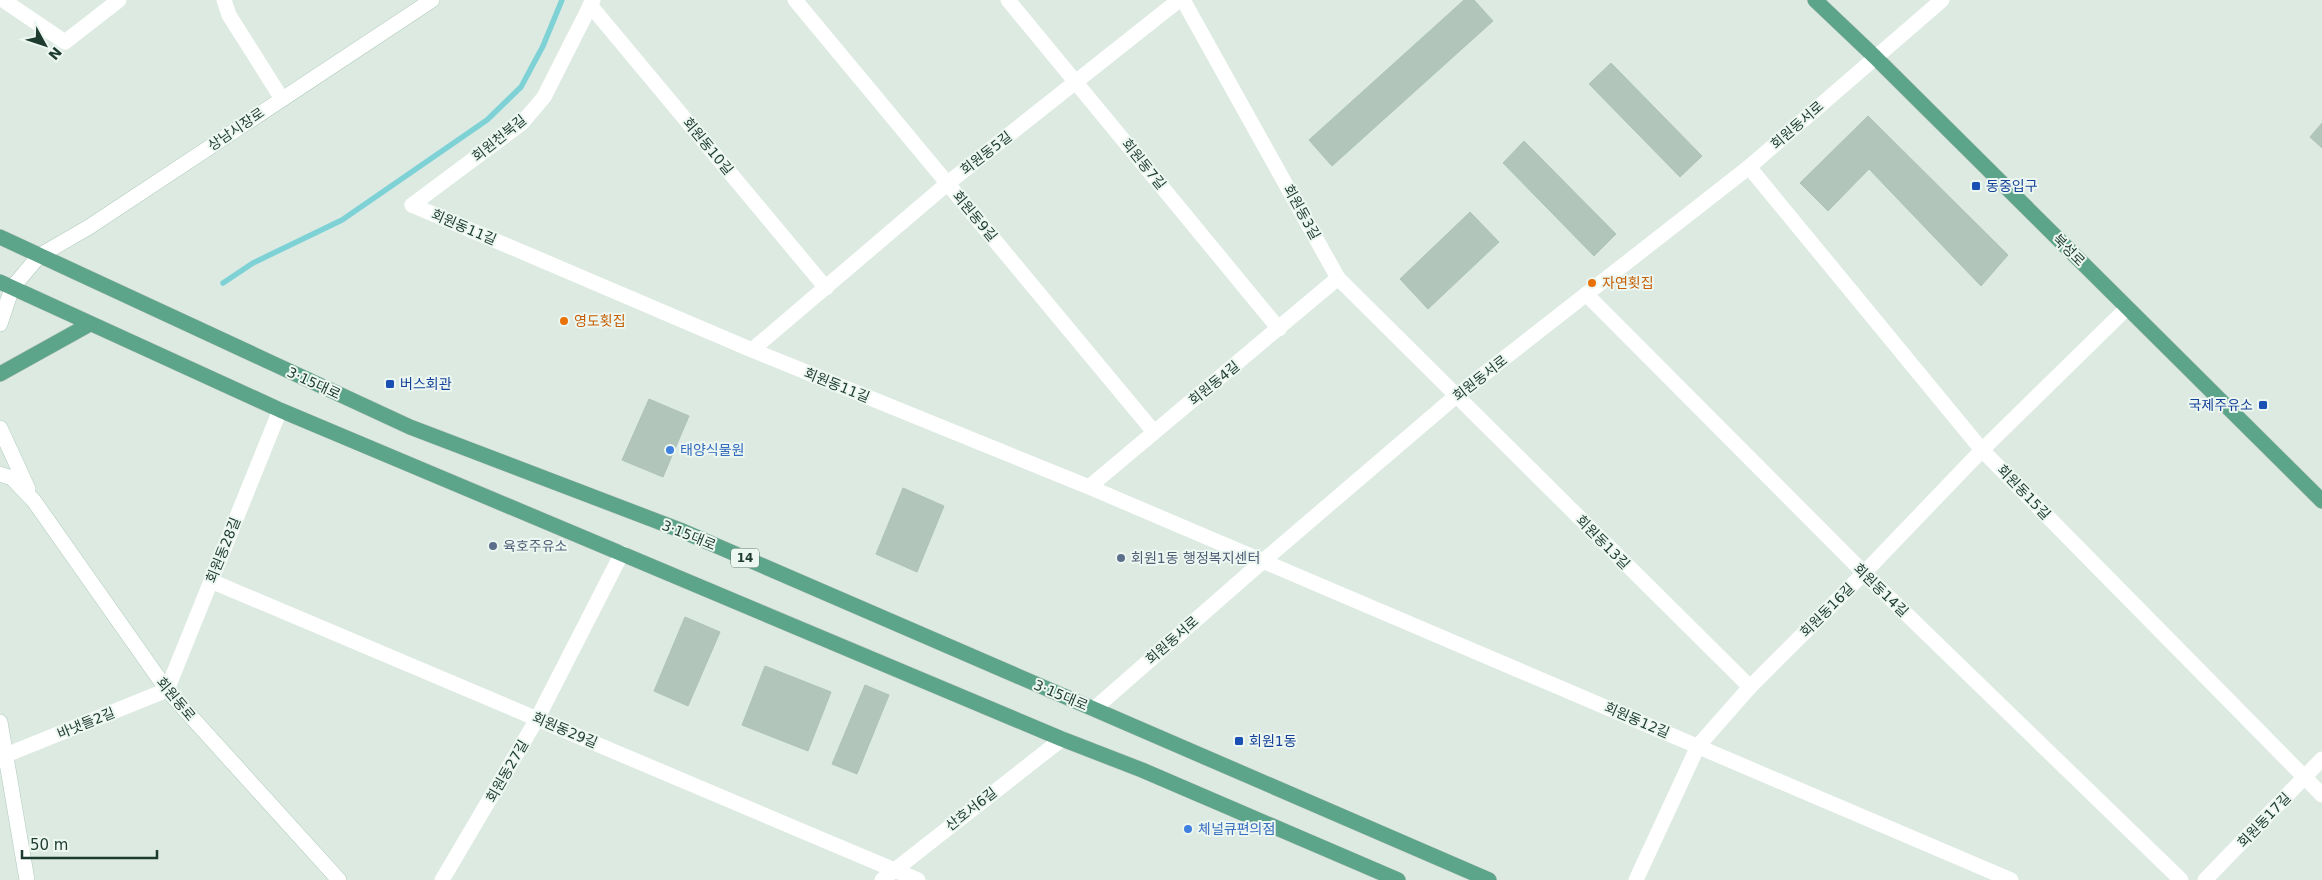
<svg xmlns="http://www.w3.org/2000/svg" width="2322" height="880" viewBox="0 0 2322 880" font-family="'DejaVu Sans','Noto Sans KR',sans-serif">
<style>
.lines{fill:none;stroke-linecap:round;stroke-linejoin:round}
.stream{stroke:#7ed2d6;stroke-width:5.5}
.building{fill:#b2c5bb;stroke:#aec4b9}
.secondary-casing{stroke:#afcbbd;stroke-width:16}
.primary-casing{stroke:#c0c8c5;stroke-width:16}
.minor{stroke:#fff;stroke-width:15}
.secondary{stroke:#fff;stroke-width:15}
.primary{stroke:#5ca48a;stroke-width:15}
.transit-dot{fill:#1a4fb4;stroke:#edf7f1;stroke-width:2}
.food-dot{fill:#e8710a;stroke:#edf7f1;stroke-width:2}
.shop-dot{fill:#3f7fe0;stroke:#edf7f1;stroke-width:2}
.service-dot{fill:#5c6f8a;stroke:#edf7f1;stroke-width:2}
.labels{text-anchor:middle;stroke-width:4;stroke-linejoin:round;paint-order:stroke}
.shield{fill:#edf7f1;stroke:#5b7369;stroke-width:1}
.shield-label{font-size:12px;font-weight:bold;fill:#1d3b2f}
.street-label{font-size:14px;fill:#1d3b2f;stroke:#edf7f1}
.transit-label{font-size:14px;fill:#164399;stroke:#edf7f1;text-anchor:start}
.food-label{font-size:14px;fill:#c56008;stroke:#edf7f1;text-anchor:start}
.shop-label{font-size:14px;fill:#366cbe;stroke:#edf7f1;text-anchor:start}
.service-label{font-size:14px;fill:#4e5e75;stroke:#edf7f1;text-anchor:start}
</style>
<rect width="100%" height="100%" fill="#dceae2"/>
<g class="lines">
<!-- stream -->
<path class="stream" d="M 223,283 L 253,263 L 342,220 L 487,120 L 521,87 L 543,46 L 562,0"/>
</g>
<!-- building -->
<g class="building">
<path d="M 1464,0 L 1474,0 L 1493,21 L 1332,166 L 1309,140 Z"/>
<path d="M 1611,63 L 1702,156 L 1680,177 L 1589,84 Z"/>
<path d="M 1868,116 L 2008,255 L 1981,286 L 1869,169 L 1828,211 L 1800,183 Z"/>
<path d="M 2322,123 L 2322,148 L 2310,137 Z"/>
<path d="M 1524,141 L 1616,234 L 1594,256 L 1503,163 Z"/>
<path d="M 1470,212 L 1499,242 L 1428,309 L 1400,279 Z"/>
<path d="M 649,399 L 689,416 L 663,477 L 622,460 Z"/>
<path d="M 903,488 L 944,506 L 917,572 L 876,554 Z"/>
<path d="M 685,617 L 720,632 L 688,706 L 654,691 Z"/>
<path d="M 765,666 L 831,692 L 808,751 L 742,725 Z"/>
<path d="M 865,685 L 889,695 L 857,774 L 832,764 Z"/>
</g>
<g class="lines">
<defs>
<g id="secondary">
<path d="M 0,324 L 12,288 L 39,256 L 89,227 L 432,0"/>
<path d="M 0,428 L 28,489"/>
<path d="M 0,474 L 12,478 L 34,501 L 167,690 L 339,880"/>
<path d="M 0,722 L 27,880"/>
</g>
<g id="primary">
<path d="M 1815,0 L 1875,57 L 2322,501"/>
<path d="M 0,237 L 410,427 L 680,530 L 1489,880"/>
<path d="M 0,282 L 280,410 L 1062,739 L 1142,770 L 1398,880"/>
<path d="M 0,374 L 90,324"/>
</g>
</defs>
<!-- secondary casing -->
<use href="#secondary" class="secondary-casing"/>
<!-- primary casing -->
<use href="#primary" class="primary-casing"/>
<!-- minor -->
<g class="minor">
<path d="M 3,0 L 65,42 L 119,0"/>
<path d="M 224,0 L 229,15 L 282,99"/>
<path d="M 795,0 L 1154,432"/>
<path d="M 1008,0 L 1279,329"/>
<path d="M 1183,0 L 1338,278 L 1750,687"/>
<path d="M 590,5 L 826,288"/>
<path d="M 1749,167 L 1982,450 L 2322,795"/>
<path d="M 412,205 L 752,350 L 1089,487 L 2011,880"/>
<path d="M 412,205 L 522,123 L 544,97 L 593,0"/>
<path d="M 1586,294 L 1864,573 L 2181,880"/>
<path d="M 752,350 L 948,183 L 1179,0"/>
<path d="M 1089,487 L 1338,278"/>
<path d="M 211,581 L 918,880"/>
<path d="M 1094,709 L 1263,561 L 1456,396 L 1749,167 L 1942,0"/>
<path d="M 6,755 L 167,690 L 280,410"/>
<path d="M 442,880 L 537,719 L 622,553"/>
<path d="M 882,880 L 1062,739"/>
<path d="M 1636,880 L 1698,746 L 1750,687 L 1864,573 L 1982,450 L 2127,308"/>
<path d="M 2205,880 L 2322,759"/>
</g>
<!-- secondary -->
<use href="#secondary" class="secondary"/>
<!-- primary -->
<use href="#primary" class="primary"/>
</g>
<!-- markers -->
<g class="transit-dot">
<rect x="1971" y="181" width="10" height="10" rx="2.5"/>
<rect x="385" y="379" width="10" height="10" rx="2.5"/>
<rect x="2258" y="400" width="10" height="10" rx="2.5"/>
<rect x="1234" y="736" width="10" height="10" rx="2.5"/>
</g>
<g class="food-dot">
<circle cx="1592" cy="283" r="5"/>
<circle cx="564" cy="321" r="5"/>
</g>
<g class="shop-dot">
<circle cx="670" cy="450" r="5"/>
<circle cx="1188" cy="829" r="5"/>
</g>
<g class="service-dot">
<circle cx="493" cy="546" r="5"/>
<circle cx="1121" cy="558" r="5"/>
</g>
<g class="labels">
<!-- shield labels -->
<rect class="shield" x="731" y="548.5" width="28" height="19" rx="4"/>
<g class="shield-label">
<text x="745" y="562">14</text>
</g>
<!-- street labels -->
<g class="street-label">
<text transform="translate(1797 125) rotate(-41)" y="5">회원동서로</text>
<text transform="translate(236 129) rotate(-34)" y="5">상남시장로</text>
<text transform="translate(499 138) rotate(-39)" y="5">회원천북길</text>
<text transform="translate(708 146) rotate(50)" y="5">회원동10길</text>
<text transform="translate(986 153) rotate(-38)" y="5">회원동5길</text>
<text transform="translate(1144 164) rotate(51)" y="5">회원동7길</text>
<text transform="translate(1302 212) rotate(61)" y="5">회원동3길</text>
<text transform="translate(975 216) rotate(50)" y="5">회원동9길</text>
<text transform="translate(464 227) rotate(23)" y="5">회원동11길</text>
<text transform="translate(2069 250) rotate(45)" y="5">북성로</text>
<text transform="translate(1480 378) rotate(-38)" y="5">회원동서로</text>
<text transform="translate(314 383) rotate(25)" y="5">3·15대로</text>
<text transform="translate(1214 383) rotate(-39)" y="5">회원동4길</text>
<text transform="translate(837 385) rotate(22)" y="5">회원동11길</text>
<text transform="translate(2024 492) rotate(46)" y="5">회원동15길</text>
<text transform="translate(689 535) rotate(22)" y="5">3·15대로</text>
<text transform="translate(1603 542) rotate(45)" y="5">회원동13길</text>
<text transform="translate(223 550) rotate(-68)" y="5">회원동28길</text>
<text transform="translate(1881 590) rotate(44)" y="5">회원동14길</text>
<text transform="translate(1827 610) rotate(-45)" y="5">회원동16길</text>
<text transform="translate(1172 640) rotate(-41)" y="5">회원동서로</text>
<text transform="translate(1061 695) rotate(23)" y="5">3·15대로</text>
<text transform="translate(176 699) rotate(50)" y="5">회원동로</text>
<text transform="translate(1637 720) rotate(23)" y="5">회원동12길</text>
<text transform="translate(86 723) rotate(-22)" y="5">바냇들2길</text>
<text transform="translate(565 730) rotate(23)" y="5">회원동29길</text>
<text transform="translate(507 771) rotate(-60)" y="5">회원동27길</text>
<text transform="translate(971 809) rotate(-38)" y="5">산호서6길</text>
<text transform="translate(2264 820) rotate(-46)" y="5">회원동17길</text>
</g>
<!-- transit labels -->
<g class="transit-label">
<text x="1986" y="191">동중입구</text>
<text x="400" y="389">버스회관</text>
<text x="2253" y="410" text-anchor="end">국제주유소</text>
<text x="1249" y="746">회원1동</text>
</g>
<!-- food labels -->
<g class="food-label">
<text x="1602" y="288">자연횟집</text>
<text x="574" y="326">영도횟집</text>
</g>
<!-- shop labels -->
<g class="shop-label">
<text x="680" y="455">태양식물원</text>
<text x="1198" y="834">체널큐편의점</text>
</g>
<!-- service labels -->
<g class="service-label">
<text x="503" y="551">육호주유소</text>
<text x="1131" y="563">회원1동 행정복지센터</text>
</g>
</g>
<!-- north arrow -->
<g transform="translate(45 45) rotate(130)" stroke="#edf7f1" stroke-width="4" paint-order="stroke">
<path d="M0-4L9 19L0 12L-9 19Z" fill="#1d3b2f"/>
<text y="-8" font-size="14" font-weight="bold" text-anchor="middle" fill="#1d3b2f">N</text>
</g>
<!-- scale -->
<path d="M22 850v8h135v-8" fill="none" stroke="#1d3b2f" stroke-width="2.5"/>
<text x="30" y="850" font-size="15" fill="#1d3b2f" stroke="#edf7f1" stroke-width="4" paint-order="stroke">50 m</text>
</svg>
